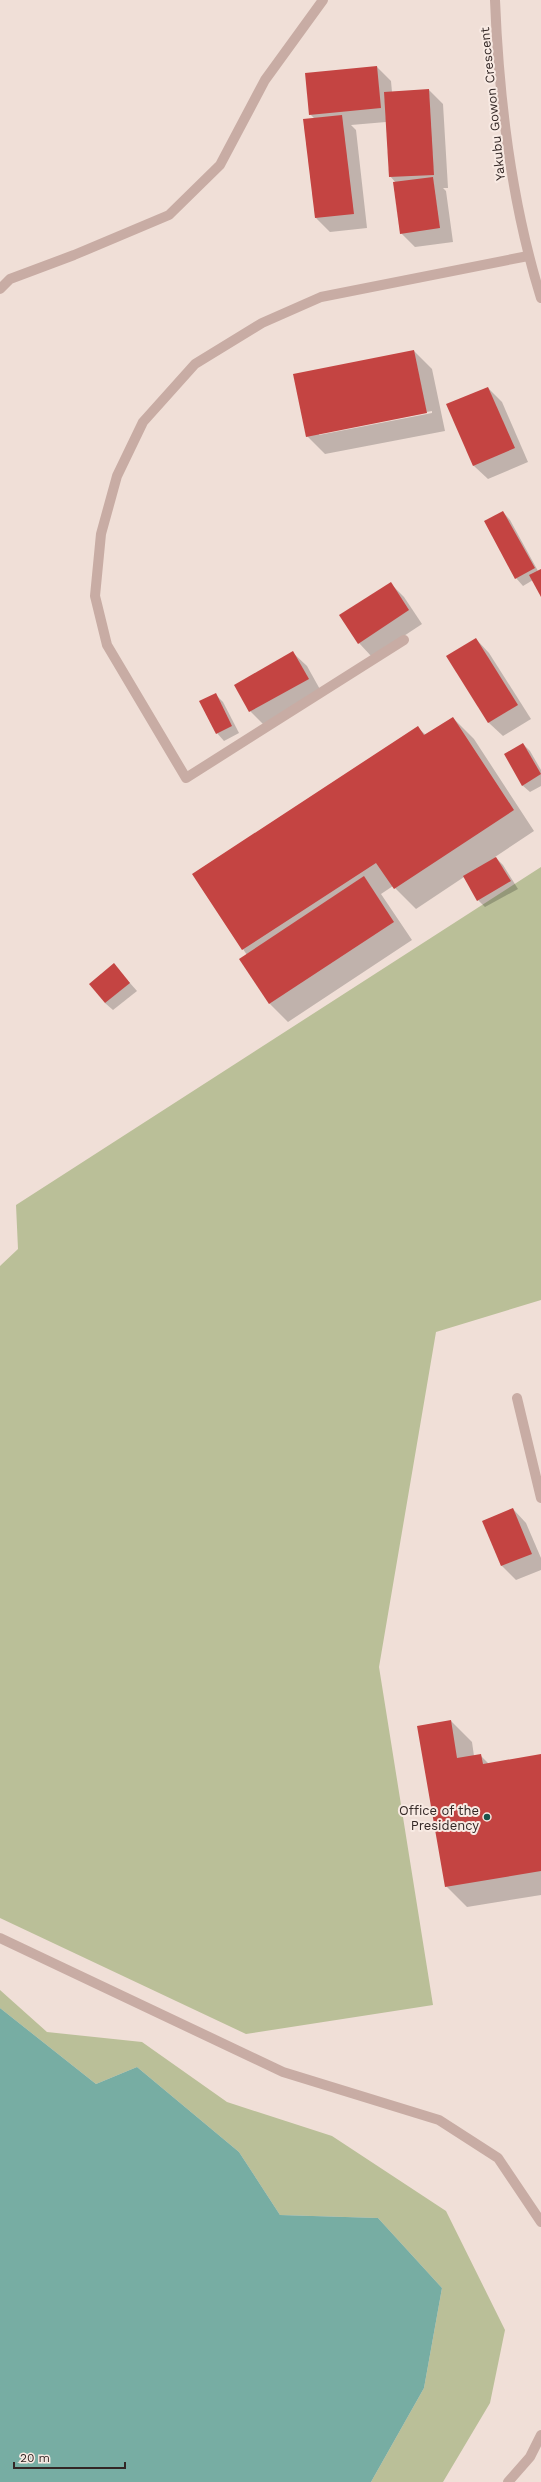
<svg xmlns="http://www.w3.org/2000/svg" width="541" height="2482" viewBox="0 0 541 2482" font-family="'Work Sans',sans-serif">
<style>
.green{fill:#babf98}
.water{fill:#77ada3}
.shadow{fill:#0003;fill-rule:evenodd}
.building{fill:#c44442}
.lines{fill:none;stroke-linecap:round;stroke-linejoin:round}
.lane{stroke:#c8aca4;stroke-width:10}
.street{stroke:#c8aca4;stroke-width:10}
.poi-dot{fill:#1c534b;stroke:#f8eae3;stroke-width:1.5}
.labels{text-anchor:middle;stroke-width:4;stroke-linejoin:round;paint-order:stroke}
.street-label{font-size:13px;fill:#332725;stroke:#f8eae3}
.poi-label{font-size:13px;fill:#332725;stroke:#f8eae3;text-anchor:end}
</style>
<rect width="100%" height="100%" fill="#f0dfd7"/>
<!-- green -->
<g class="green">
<path d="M 541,867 L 541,1300 L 436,1332 L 379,1667 L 433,2005 L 246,2034 L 0,1918 L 0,1266 L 18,1249 L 16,1205 Z"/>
<path d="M 0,1990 L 47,2032 L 142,2042 L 227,2102 L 332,2136 L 446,2211 L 505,2330 L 490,2403 L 443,2482 L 371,2482 L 424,2388 L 442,2288 L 378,2218 L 280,2215 L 239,2152 L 137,2067 L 96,2084 L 0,2008 Z"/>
</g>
<!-- water -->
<path class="water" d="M 0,2008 L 96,2084 L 137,2067 L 239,2152 L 280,2215 L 378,2218 L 442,2288 L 424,2388 L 371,2482 L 0,2482 Z"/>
<!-- shadow -->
<g class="shadow">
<path d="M 377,67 L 391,81 L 392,92 L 429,90 L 443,104 L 448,188 L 443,188 L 446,191 L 453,242 L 415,247 L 401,233 L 396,183 L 390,176 L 386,122 L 351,125 L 356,130 L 367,228 L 330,232 L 316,218 L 304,120 L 315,119 L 310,114 Z"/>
<path d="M 414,351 L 432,369 L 445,431 L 325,454 L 307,436 ZM 432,411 L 432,413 L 319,435 L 319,433 Z"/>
<path d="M 488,388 L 502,402 L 528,462 L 488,479 L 474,466 L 448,405 Z"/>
<path d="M 503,512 L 510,520 L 538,571 L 541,570 L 541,595 L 533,580 L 523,586 L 516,578 Z"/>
<path d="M 390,583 L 404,597 L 422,624 L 372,657 L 359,643 Z"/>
<path d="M 476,639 L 489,653 L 531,719 L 503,736 L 489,723 L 448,656 Z"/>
<path d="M 293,653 L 307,666 L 322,693 L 264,725 L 250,711 Z"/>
<path d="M 216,695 L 223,702 L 239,733 L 224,741 L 217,733 Z"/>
<path d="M 453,718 L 474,739 L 534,831 L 495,857 L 503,865 L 518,889 L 485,907 L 478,900 L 464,877 L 416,909 L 393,886 L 381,894 L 412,940 L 288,1022 L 270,1004 L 241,959 L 247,955 L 193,874 L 418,728 L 426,735 Z"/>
<path d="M 523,744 L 530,751 L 541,770 L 541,786 L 530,792 L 522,785 Z"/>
<path d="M 114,965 L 137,991 L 113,1010 L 105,1003 Z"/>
<path d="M 513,1509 L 526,1523 L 541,1558 L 541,1570 L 516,1580 L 502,1566 L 483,1521 Z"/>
<path d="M 451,1721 L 472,1742 L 474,1756 L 480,1755 L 489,1764 L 541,1755 L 541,1895 L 467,1907 L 446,1886 Z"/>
</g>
<!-- building -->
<g class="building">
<path d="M 377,66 L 381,108 L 309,115 L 305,73 Z"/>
<path d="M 429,89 L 434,175 L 389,177 L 384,92 Z"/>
<path d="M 342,115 L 354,214 L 315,218 L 303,119 Z"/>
<path d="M 433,177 L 440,228 L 400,234 L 393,182 Z"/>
<path d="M 414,350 L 427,413 L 306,437 L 293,374 Z"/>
<path d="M 488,387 L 515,448 L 473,466 L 446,404 Z"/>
<path d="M 503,511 L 535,568 L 515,579 L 484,521 Z"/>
<path d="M 541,569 L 541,597 L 529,575 Z"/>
<path d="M 391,582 L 409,610 L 358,644 L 339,615 Z"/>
<path d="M 476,638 L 518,705 L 488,723 L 446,656 Z"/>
<path d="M 293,651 L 309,679 L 249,712 L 234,685 Z"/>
<path d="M 216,693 L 232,726 L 216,734 L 199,701 Z"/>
<path d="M 453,717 L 514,810 L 394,889 L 376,863 L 242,950 L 192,874 L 418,726 L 424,735 Z"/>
<path d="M 523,743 L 541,774 L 522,786 L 504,754 Z"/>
<path d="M 496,857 L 511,881 L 477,901 L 463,876 Z"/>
<path d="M 364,876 L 394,922 L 269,1004 L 239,959 Z"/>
<path d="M 114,963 L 130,983 L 105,1003 L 89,984 Z"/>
<path d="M 513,1508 L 532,1554 L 501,1566 L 482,1521 Z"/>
<path d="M 451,1720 L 457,1758 L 481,1754 L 483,1764 L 541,1754 L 541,1871 L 445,1887 L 417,1726 Z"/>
</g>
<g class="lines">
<!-- lane -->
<g class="lane">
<path d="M 0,289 L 10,279 L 74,255 L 169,215 L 220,165 L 265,80 L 323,0"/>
<path d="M 404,640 L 186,778 L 107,645 L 95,596 L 101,534 L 117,476 L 143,422 L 195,364 L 262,323 L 321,297 L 528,256"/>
<path d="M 517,1398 L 541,1498"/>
<path d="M 0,1938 L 283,2072 L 439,2120 L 498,2158 L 541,2222"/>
<path d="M 508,2482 L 530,2457 L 541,2435"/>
</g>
<!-- street -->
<path class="street" d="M 495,0 C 499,101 511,202 541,298"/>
</g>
<!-- markers -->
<circle class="poi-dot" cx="487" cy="1817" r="4"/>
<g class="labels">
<!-- street labels -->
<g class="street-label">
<text transform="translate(492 104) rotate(-96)" y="5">Yakubu Gowon Crescent</text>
</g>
<!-- poi labels -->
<g class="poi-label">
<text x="479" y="1815">Office of the<tspan x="479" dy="15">Presidency</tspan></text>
</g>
</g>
<!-- scale -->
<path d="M14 2462v6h111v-6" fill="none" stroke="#332725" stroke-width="2"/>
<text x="20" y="2462" font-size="12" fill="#332725" stroke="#f8eae3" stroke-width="3" paint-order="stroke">20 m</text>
</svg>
